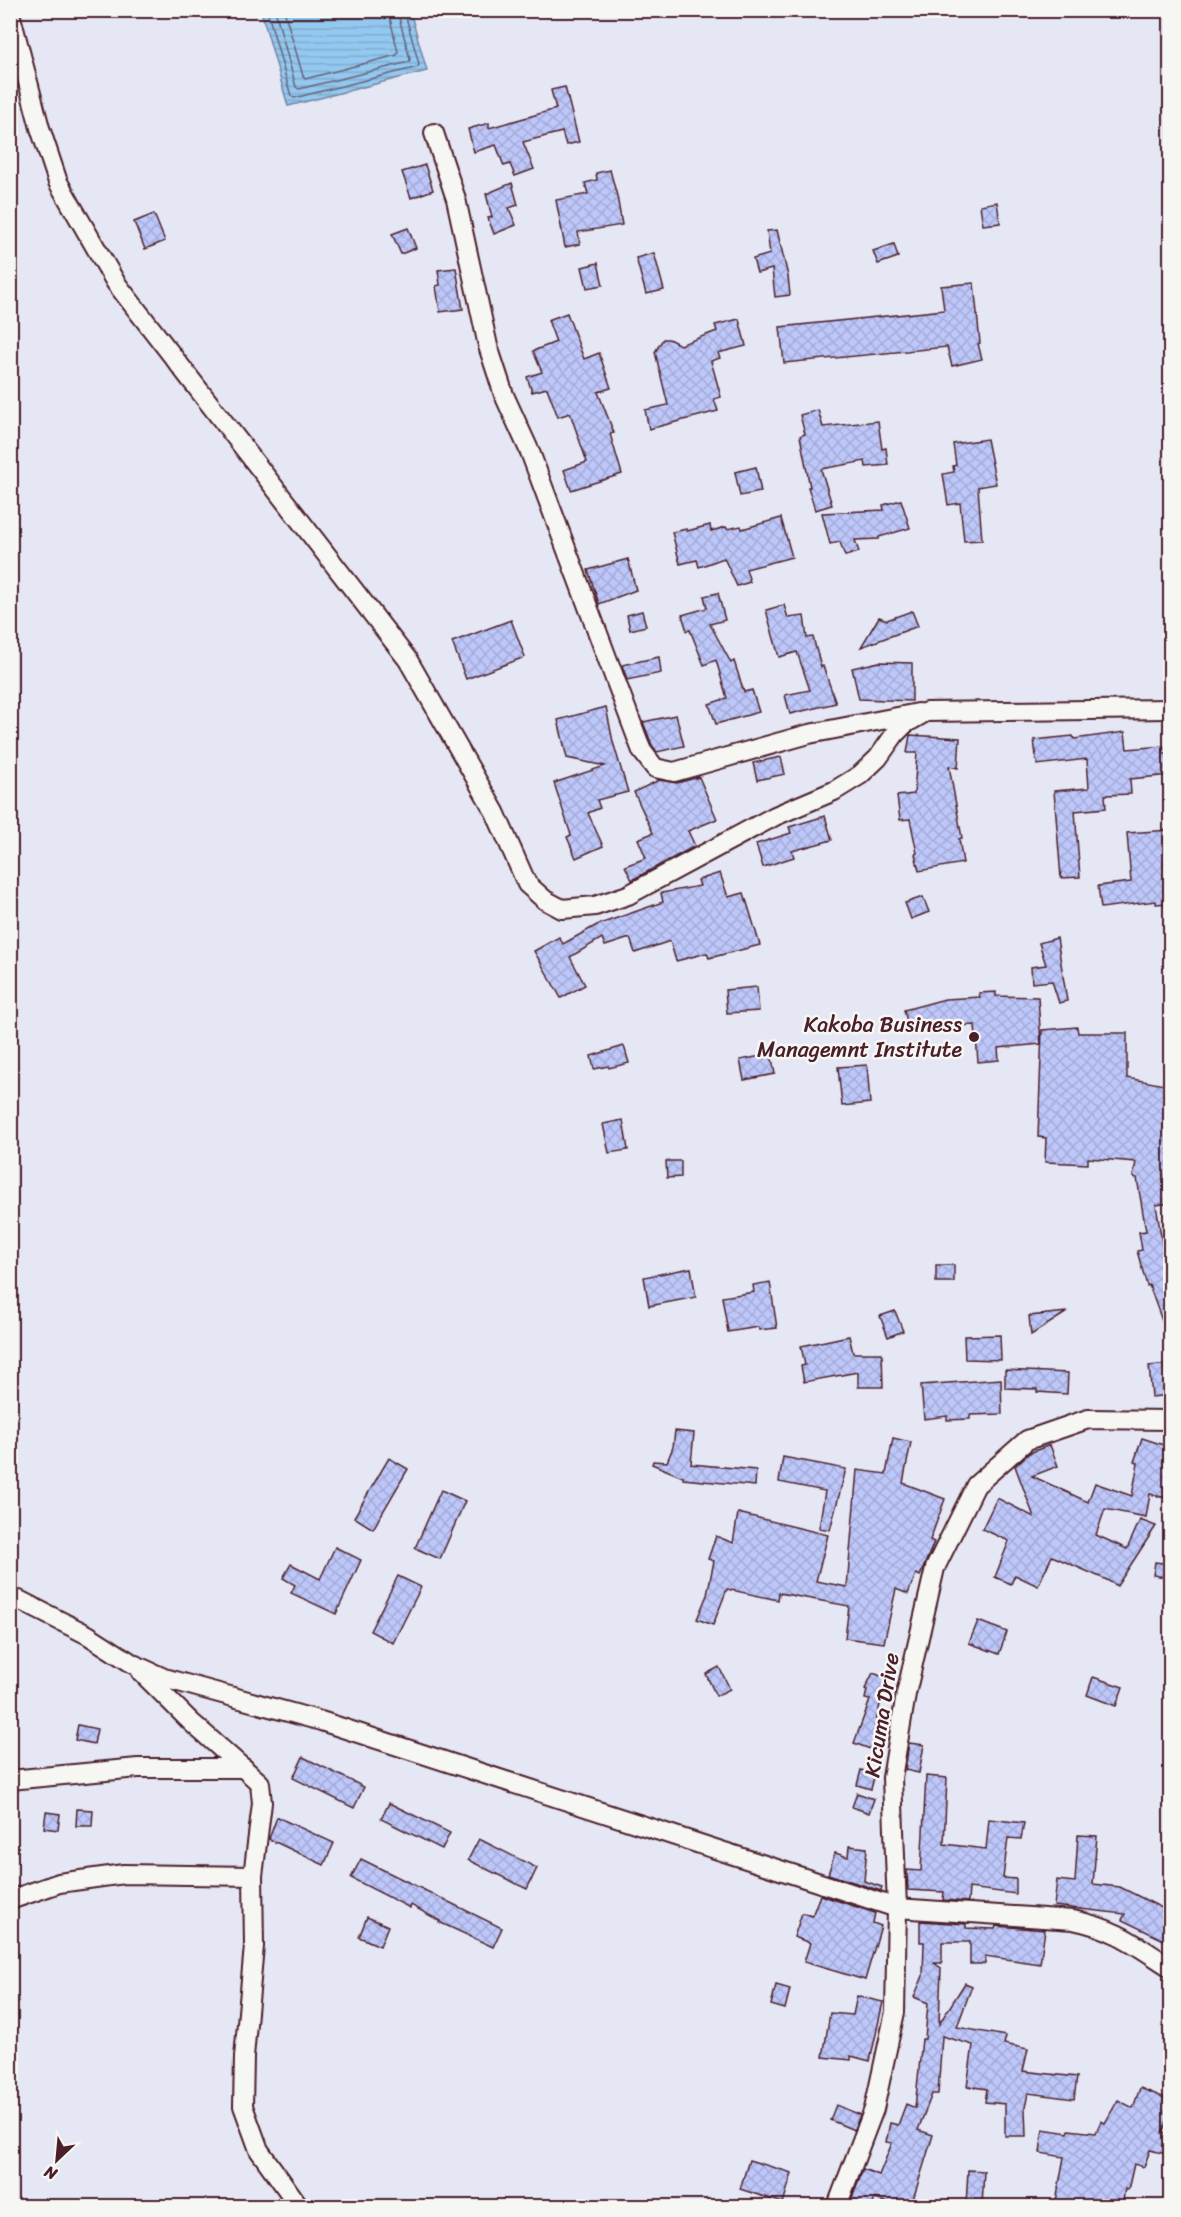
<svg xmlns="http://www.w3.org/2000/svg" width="1181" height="2217" viewBox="0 0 1181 2217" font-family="Sriracha,sans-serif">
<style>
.water{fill:url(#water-rules);stroke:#7684a1;stroke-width:1.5}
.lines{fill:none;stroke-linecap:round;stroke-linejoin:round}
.shore{stroke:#67637a;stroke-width:1.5}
.building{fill:url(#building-cross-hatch);stroke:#4a1f2b;stroke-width:1.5}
.minor-casing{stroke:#4a1f2b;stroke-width:22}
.minor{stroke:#f6f6f2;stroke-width:18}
.poi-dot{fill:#4a1f2b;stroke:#f6f6f2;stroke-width:2}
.labels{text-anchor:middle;stroke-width:5;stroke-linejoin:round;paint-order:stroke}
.poi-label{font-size:22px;fill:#4a1f2b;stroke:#f6f6f2;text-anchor:end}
.street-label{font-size:22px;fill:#4a1f2b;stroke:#f6f6f2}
</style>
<defs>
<pattern id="water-rules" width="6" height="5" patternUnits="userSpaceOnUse" patternTransform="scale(1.5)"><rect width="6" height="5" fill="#93c8f0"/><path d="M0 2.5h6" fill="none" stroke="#80abce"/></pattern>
<pattern id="building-cross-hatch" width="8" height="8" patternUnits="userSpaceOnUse" patternTransform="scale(1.5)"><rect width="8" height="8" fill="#bdc7f9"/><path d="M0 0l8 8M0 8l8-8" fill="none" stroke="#a4aad6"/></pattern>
</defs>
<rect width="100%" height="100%" fill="#e5e8f4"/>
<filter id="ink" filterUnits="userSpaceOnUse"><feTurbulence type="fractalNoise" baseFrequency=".0167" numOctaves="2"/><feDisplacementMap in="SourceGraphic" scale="12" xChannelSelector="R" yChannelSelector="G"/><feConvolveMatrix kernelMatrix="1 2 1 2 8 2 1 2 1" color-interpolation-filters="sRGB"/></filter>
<g filter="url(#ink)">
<!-- water -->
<path class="water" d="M 261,11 L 410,11 L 427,71 L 288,106 Z"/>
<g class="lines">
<!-- shore -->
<g class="shore">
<path d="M 267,10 L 291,96 L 294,98 L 418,67 L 419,64 L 404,10"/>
<path d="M 275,10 L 296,87 L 299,89 L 409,62 L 410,59 L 397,10"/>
<path d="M 284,10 L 303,76 L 305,79 L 397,55 L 398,52 L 388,10"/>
</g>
</g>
<!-- building -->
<g class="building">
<path d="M 565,87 L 579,142 L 566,145 L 562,132 L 523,142 L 534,169 L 515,176 L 510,164 L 504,166 L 496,145 L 474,152 L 468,129 L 489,123 L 489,128 L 556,109 L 551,90 Z"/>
<path d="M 425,165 L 433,190 L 411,198 L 402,172 Z"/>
<path d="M 610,170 L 617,196 L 622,225 L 578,232 L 580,244 L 565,247 L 556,200 L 588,194 L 585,183 L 597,180 L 596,173 Z"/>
<path d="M 512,183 L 518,205 L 509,208 L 516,225 L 494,234 L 488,218 L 492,217 L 486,194 Z"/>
<path d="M 997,202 L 1000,223 L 983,225 L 980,205 Z"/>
<path d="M 154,214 L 165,241 L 145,249 L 134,222 Z"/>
<path d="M 408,228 L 416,248 L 401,254 L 392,234 Z"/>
<path d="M 777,230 L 788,276 L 790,295 L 775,297 L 772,269 L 757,273 L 753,259 L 770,254 L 767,231 Z"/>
<path d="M 894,244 L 898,257 L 878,264 L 873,251 Z"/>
<path d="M 654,253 L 664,290 L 646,294 L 636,258 Z"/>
<path d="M 598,263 L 603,285 L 587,288 L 582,267 Z"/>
<path d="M 456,268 L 463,309 L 440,312 L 436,286 L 440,285 L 438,270 Z"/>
<path d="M 974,283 L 980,343 L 978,344 L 982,359 L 952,366 L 947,347 L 784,363 L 780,327 L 944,310 L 941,286 Z"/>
<path d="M 567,313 L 584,359 L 599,353 L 611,388 L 598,392 L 614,433 L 610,434 L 622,474 L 571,490 L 564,470 L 587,462 L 570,413 L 558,417 L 547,388 L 532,392 L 527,377 L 542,372 L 533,351 L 556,342 L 548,320 Z"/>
<path d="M 739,319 L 746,346 L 718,353 L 720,358 L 711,361 L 721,397 L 714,399 L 718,411 L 649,429 L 645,410 L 668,405 L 655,352 L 663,339 L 669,339 L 680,345 L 717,331 L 715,325 Z"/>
<path d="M 818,410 L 823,427 L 878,421 L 882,449 L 886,448 L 888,465 L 866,467 L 865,461 L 821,469 L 832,505 L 815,510 L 808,487 L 810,487 L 800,436 L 805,434 L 800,415 Z"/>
<path d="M 987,439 L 996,484 L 978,487 L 982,540 L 964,541 L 960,503 L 948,505 L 943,474 L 954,472 L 953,466 L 956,465 L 953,444 Z"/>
<path d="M 756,467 L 761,492 L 740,496 L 735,472 Z"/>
<path d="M 901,500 L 910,528 L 879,537 L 879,539 L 855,540 L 859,552 L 845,556 L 840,542 L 830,544 L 822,513 L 884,510 L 883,505 Z"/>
<path d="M 781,518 L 792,557 L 746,569 L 750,582 L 737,586 L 724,558 L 699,567 L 697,560 L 680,564 L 672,532 L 687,529 L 687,531 L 710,525 L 711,531 L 726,527 L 727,529 L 741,526 L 742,529 Z"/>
<path d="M 628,559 L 636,590 L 599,604 L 588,570 Z"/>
<path d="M 718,593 L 725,620 L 710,624 L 731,663 L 734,661 L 744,692 L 752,690 L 759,712 L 716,724 L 709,704 L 727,698 L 716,660 L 704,665 L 690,630 L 687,631 L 682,615 L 707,608 L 704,596 Z"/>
<path d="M 784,605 L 788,618 L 804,616 L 807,638 L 813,637 L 821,667 L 823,666 L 836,703 L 790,714 L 785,695 L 810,690 L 797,652 L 779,657 L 766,610 Z"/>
<path d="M 642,611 L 646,626 L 630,630 L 627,615 Z"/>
<path d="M 912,611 L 918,626 L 861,647 L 879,617 L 887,620 Z"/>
<path d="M 511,620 L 525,657 L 466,679 L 452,642 Z"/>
<path d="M 659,657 L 661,673 L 627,680 L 622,665 Z"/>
<path d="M 879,662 L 912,663 L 912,701 L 859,699 L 852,668 Z"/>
<path d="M 606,707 L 613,742 L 628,792 L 597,800 L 600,808 L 588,813 L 603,846 L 576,858 L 567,837 L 571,835 L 554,783 L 605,766 L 567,758 L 558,720 Z"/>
<path d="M 676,715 L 684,746 L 657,752 L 652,745 L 643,722 Z"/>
<path d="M 1125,732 L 1127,749 L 1163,746 L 1164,754 L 1169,753 L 1170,775 L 1130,779 L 1131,794 L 1105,795 L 1106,808 L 1075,811 L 1080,877 L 1061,878 L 1054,791 L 1089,788 L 1087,759 L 1037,765 L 1034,740 L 1073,736 L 1074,739 Z"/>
<path d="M 910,735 L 960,738 L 958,768 L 949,766 L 962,838 L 959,839 L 963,863 L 919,871 L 915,854 L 917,853 L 910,819 L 900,820 L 897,796 L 914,794 L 917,753 L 907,753 Z"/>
<path d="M 781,757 L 785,774 L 757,780 L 753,763 Z"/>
<path d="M 699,777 L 717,819 L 688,831 L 695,846 L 632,880 L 625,866 L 646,858 L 638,839 L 653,833 L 634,792 L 659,780 L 677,783 Z"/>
<path d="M 825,816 L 832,840 L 792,851 L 794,857 L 763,867 L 756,844 L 791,833 L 789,827 Z"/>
<path d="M 1170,830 L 1170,903 L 1156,904 L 1156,901 L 1101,908 L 1098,886 L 1131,882 L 1127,833 Z"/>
<path d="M 720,873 L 728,897 L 744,893 L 760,945 L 709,958 L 707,953 L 676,961 L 670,941 L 635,953 L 630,938 L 605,946 L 602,938 L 570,957 L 585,985 L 561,998 L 534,951 L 559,937 L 563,944 L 597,925 L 663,902 L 661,893 L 700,886 L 698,880 Z"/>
<path d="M 923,897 L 929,912 L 911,919 L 905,903 Z"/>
<path d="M 1057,938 L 1067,1001 L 1059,1003 L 1052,981 L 1032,983 L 1031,967 L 1046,965 L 1039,943 Z"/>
<path d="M 757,987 L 759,1011 L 727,1013 L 725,990 Z"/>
<path d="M 996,992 L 996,996 L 1038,997 L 1041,1044 L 998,1048 L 999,1060 L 978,1062 L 975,1025 L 932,1027 L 910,1032 L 904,1010 L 945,999 L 980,997 L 979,993 Z"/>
<path d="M 1077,1027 L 1078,1033 L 1127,1033 L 1127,1078 L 1170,1086 L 1170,1203 L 1156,1205 L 1162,1242 L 1170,1239 L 1170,1340 L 1169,1340 L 1149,1285 L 1147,1286 L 1137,1251 L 1142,1250 L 1139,1232 L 1146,1231 L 1137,1178 L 1133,1177 L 1136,1162 L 1088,1158 L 1088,1164 L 1045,1162 L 1046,1138 L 1038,1137 L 1042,1030 Z"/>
<path d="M 624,1046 L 629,1063 L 609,1068 L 608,1066 L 594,1069 L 591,1056 Z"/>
<path d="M 771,1054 L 775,1074 L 744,1080 L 740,1060 Z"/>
<path d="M 867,1065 L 870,1103 L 842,1106 L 838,1067 Z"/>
<path d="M 623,1120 L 628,1150 L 609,1153 L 603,1124 Z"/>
<path d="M 666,1161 L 681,1161 L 681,1177 L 667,1178 Z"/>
<rect x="936" y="1265" width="18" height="17"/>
<path d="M 691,1268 L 696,1297 L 649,1306 L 644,1277 Z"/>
<path d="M 770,1282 L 777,1328 L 759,1330 L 759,1327 L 728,1332 L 722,1297 L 754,1292 L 753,1285 Z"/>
<path d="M 895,1311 L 903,1331 L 888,1337 L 880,1316 Z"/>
<path d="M 1067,1312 L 1031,1335 L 1029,1316 Z"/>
<path d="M 1000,1335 L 1001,1360 L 965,1359 L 964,1336 Z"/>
<path d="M 849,1336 L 853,1353 L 882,1353 L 883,1387 L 858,1387 L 858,1372 L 804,1382 L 801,1366 L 805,1365 L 801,1346 Z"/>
<path d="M 1170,1364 L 1170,1395 L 1152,1397 L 1149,1366 Z"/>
<path d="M 1005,1370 L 1068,1373 L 1067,1394 L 1037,1392 L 1037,1389 L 1005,1388 Z"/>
<path d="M 1001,1379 L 1002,1414 L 970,1415 L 970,1419 L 947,1420 L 947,1416 L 924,1419 L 921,1385 Z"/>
<path d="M 675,1431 L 694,1433 L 691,1464 L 756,1470 L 755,1486 L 683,1479 L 683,1477 L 652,1464 L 653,1461 L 667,1462 L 673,1447 Z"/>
<path d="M 893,1438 L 911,1442 L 903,1483 L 945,1499 L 930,1540 L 934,1542 L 920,1576 L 916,1574 L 908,1594 L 896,1589 L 884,1643 L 845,1638 L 849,1606 L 779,1593 L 778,1600 L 727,1589 L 713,1625 L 697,1619 L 707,1595 L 714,1561 L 708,1559 L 716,1536 L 733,1543 L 738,1513 L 828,1535 L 816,1581 L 847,1587 L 857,1470 L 886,1474 Z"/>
<path d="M 1142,1438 L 1170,1447 L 1170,1499 L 1150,1494 L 1146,1517 L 1105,1509 L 1096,1535 L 1127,1549 L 1140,1520 L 1156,1526 L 1117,1586 L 1107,1580 L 1052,1556 L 1038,1586 L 1015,1575 L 1011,1584 L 995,1577 L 1009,1541 L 982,1529 L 997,1498 L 1034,1517 L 1015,1466 L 1029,1453 L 1050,1445 L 1058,1466 L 1032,1476 L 1088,1502 L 1095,1483 L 1132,1496 L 1138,1463 L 1134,1462 Z"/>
<path d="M 783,1457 L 846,1469 L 830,1530 L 819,1528 L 825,1491 L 779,1482 Z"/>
<path d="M 389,1458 L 408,1469 L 373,1529 L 354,1517 Z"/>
<path d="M 441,1490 L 465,1501 L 440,1559 L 415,1548 Z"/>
<path d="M 335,1547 L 361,1560 L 336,1614 L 291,1593 L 295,1585 L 283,1578 L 291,1564 L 320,1579 Z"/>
<path d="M 1155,1562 L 1170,1564 L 1170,1578 L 1153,1575 Z"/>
<path d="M 398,1576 L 421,1587 L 393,1643 L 370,1631 Z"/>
<path d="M 978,1621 L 1007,1632 L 999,1654 L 969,1643 Z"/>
<path d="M 719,1667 L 730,1689 L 716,1696 L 706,1674 Z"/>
<path d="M 873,1673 L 886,1678 L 875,1727 L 881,1729 L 873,1750 L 854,1743 L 870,1700 L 865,1699 L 867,1690 L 865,1689 Z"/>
<path d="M 1093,1677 L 1123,1687 L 1116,1706 L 1087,1695 Z"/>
<path d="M 78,1725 L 97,1729 L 94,1744 L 75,1740 Z"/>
<path d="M 909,1743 L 924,1745 L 919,1773 L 905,1770 Z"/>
<path d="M 303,1757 L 364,1787 L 354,1808 L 293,1778 Z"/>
<path d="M 861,1770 L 875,1774 L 871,1789 L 857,1785 Z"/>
<path d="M 926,1776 L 947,1778 L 944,1844 L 986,1849 L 989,1819 L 1024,1823 L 1021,1839 L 1008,1838 L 1003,1878 L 1016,1879 L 1016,1894 L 969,1888 L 968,1902 L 943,1900 L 944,1892 L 908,1890 L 907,1870 L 921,1871 Z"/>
<path d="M 857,1793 L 874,1799 L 869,1813 L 852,1807 Z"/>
<path d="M 389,1803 L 450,1833 L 442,1849 L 381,1819 Z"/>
<path d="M 77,1809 L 93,1810 L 92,1826 L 76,1826 Z"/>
<path d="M 46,1812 L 60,1814 L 58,1830 L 44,1828 Z"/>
<path d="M 277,1817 L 334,1843 L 324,1865 L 269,1839 Z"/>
<path d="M 1078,1835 L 1097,1836 L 1093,1884 L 1120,1887 L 1170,1912 L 1170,1943 L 1122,1920 L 1125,1914 L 1054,1906 L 1057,1880 L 1075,1882 Z"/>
<path d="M 479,1839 L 537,1868 L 527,1889 L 468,1860 Z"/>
<path d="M 849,1846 L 867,1848 L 864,1881 L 882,1887 L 881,1891 L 828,1874 L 835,1853 L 848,1857 Z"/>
<path d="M 361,1859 L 502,1928 L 493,1947 L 439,1922 L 440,1921 L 411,1905 L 410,1908 L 351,1878 Z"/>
<path d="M 820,1895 L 875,1913 L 873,1923 L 881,1926 L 865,1980 L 804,1962 L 810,1943 L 794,1937 L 802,1913 L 812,1916 Z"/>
<path d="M 367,1917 L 388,1926 L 380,1946 L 359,1937 Z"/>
<path d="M 920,1921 L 966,1924 L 966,1928 L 995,1929 L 996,1926 L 1045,1930 L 1040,1964 L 985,1956 L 985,1964 L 970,1964 L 970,1942 L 942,1942 L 942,1963 L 934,1963 L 941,1968 L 939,2024 L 965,1983 L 972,1986 L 957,2027 L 1006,2036 L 1004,2044 L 1028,2049 L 1023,2071 L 1077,2077 L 1074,2099 L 1028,2093 L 1025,2108 L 1026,2136 L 1005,2136 L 1005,2104 L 985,2102 L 987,2089 L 967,2086 L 973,2045 L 942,2036 L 938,2094 L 932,2094 L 918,2130 L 933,2135 L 911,2206 L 897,2206 L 875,2199 L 872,2206 L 849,2206 L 863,2169 L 879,2175 L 892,2143 L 886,2142 L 890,2123 L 898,2125 L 906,2104 L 915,2108 L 922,2039 L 925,2039 L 928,2003 L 914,1997 L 923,1976 L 924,1942 L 920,1942 Z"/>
<path d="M 776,1985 L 790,1989 L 785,2009 L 771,2005 Z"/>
<path d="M 857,1996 L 883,2002 L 870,2061 L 851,2056 L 851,2060 L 823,2057 L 830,2013 L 853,2015 Z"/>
<path d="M 1140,2088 L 1170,2100 L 1170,2113 L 1162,2133 L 1170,2135 L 1170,2155 L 1150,2150 L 1144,2167 L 1134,2164 L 1128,2190 L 1125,2189 L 1122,2206 L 1088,2206 L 1056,2201 L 1064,2157 L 1040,2153 L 1043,2129 L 1068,2133 L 1069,2130 L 1096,2133 L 1101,2121 L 1105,2123 L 1118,2100 L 1133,2108 Z"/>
<path d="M 836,2105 L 860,2115 L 854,2130 L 830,2120 Z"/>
<path d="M 749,2160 L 792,2173 L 783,2203 L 740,2189 Z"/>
<path d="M 968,2170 L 984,2171 L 982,2206 L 966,2206 Z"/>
</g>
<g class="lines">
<defs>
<g id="minor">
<path d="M 10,13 L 40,128 L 58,182 L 116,283 L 408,660 L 495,812 L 527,884 L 545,900 L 562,909 L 595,906 L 628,895 L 775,816 L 834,791 L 860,775 L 878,758 L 895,734 L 905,724 L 926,712 L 1170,709"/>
<path d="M 434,133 L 456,199 L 488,346 L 504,395 L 530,452 L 642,751 L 655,768 L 674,772 L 809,734 L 918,713"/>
<path d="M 10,1598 L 19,1600 L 88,1635 L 133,1664 L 164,1678 L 321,1721 L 897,1908 L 1073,1920 C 1117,1929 1134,1944 1170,1967"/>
<path d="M 141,1672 L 191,1722 L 260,1783 L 262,1803 L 253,1876 L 254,1946 L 244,2057 L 243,2106 L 259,2150 L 299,2206"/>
<path d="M 10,1780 L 138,1768 L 244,1768"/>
<path d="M 10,1900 L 59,1883 L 124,1874 L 253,1876"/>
<path d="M 837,2206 L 874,2109 L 895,2012 L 897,1908 L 892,1778 L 906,1694 L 935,1568 L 976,1485 L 1027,1440 L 1088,1419 L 1170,1420"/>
</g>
</defs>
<!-- minor casing -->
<use href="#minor" class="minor-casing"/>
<!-- minor -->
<use href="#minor" class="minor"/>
</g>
</g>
<!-- markers -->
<circle class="poi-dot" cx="974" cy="1037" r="6"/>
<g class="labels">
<!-- poi labels -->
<g class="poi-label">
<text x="962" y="1032">Kakoba Business<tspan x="962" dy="25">Managemnt Institute</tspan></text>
</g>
<!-- street labels -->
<g class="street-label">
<text transform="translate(881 1715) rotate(-81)" y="8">Kicuma Drive</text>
</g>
</g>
<!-- margin -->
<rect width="1181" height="2217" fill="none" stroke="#f6f6f2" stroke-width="36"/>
<rect x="18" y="18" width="1145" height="2181" fill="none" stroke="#4a1f2b" stroke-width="2" filter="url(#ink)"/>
<!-- north arrow -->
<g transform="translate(57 2160) rotate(206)" stroke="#f6f6f2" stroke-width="4.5" paint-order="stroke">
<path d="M0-4.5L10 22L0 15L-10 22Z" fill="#4a1f2b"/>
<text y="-9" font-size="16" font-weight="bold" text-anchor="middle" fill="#4a1f2b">N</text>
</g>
</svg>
